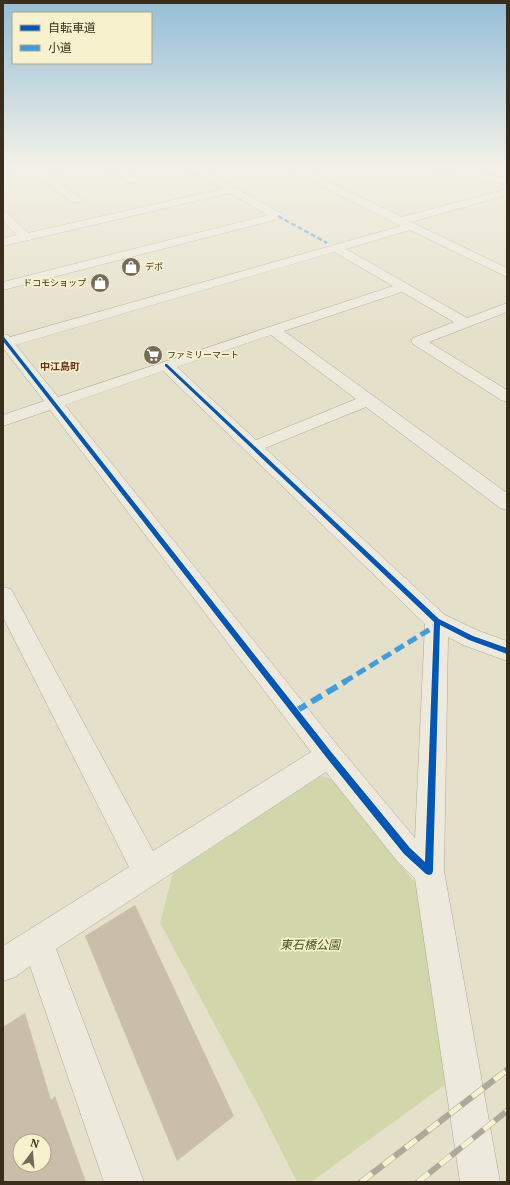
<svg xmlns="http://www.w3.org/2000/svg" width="510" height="1185" viewBox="0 0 510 1185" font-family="'PT Serif','Noto Sans JP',serif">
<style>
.green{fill:#d1d7ab}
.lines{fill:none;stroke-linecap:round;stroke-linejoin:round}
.stream{fill:#b6ccc1;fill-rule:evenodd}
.building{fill:#cabeaa;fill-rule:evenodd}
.minor-casing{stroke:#aaa494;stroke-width:1}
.minor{fill:#ede9dc;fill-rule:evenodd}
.rail-casing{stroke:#aca89c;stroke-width:6}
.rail{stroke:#f8f1ce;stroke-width:5;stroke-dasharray:14;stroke-linecap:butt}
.quiet-far2{stroke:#3e9ddf;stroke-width:2.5;stroke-dasharray:5 2.5;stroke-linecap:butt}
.quiet-far1{stroke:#3e9ddf;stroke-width:5;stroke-dasharray:10 5;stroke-linecap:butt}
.quiet{stroke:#3e9ddf;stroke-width:6;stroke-dasharray:12 6;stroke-linecap:butt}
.cycleway-casing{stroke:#f8f1ce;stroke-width:2}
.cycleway{fill:#0057b8;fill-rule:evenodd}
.labels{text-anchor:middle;stroke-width:3.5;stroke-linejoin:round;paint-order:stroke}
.far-poi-label{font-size:9px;fill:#392d1b;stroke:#f8f1ce;text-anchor:start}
.far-quarter-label{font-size:10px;font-weight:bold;fill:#693217;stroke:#f8f1ce}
.near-park-label{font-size:12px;font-style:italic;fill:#425720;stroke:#f8f1ce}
</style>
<rect width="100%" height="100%" fill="#e5e0ca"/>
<!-- green -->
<path class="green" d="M 320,776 L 335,780 L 426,897 L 454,1078 L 311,1182 L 297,1182 L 257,1103 L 160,923 L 173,873 Z"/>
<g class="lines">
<!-- stream -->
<path class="stream" d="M 483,173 L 507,178 L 507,180 L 483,175 Z"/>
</g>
<!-- building -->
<g class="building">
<path d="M 135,905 L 234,1116 L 177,1161 L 85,936 Z"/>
<path d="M 25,1013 L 51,1100 L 55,1096 L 86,1182 L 3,1182 L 3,1027 ZM 20,1141 L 44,1141 L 44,1165 L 20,1165 Z"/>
</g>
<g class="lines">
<defs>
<g id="minor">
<path d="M 43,167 L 63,167 L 61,169 L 46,172 L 80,198 L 81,200 L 80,202 L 72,202 L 36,174 L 3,181 L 3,175 Z"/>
<path d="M 108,167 L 120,167 L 139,181 L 134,184 L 130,183 Z"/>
<path d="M 186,167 L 198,167 L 282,214 L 284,216 L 282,218 L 3,290 L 3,282 L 268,215 L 230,193 L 3,246 L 3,238 L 17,235 L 3,221 L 3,212 L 7,213 L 28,233 L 222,189 Z"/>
<path d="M 285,167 L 298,167 L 402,217 L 507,189 L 507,195 L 411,222 L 507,268 L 507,277 L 410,230 L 346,249 L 467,318 L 507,303 L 507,312 L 429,342 L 507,390 L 507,402 L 501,400 L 413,344 L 411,341 L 413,338 L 454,322 L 402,292 L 284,331 L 507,493 L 507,510 L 500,508 L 366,407 L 265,448 L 445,615 L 479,631 L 507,641 L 507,661 L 463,645 L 448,637 L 444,871 L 500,1182 L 460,1182 L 415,879 L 397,861 L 326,772 L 56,949 L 144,1182 L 104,1182 L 30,966 L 15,977 L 3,981 L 3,946 L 129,867 L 3,617 L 3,587 L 11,589 L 153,851 L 311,752 L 50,410 L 3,426 L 3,415 L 44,401 L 3,348 L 3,334 L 8,335 L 10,337 L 401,226 ZM 334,252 L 393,286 L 58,397 L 16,345 ZM 271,335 L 356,399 L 256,440 L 177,367 ZM 163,371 L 425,624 L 415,838 L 338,746 L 65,405 Z"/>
<path d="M 434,167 L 453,167 L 507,179 L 507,185 L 439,170 Z"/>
</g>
</defs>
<!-- minor casing -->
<use href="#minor" class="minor-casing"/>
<!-- minor -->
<use href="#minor" class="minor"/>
<defs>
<g id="rail">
<path d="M 361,1182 L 507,1070"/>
<path d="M 418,1182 L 507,1111"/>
</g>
</defs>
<!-- rail casing -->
<use href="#rail" class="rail-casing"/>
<!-- rail -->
<use href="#rail" class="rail"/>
<!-- quiet-far2 -->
<path class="quiet-far2" d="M 278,216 L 327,243"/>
<!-- quiet-far1 -->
<path class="quiet-far1" d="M 344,682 L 437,625"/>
<!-- quiet -->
<path class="quiet" d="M 296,711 L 346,681"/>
<defs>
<path id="cycleway" d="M 3,337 L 4,337 L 332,753 L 410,848 L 425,862 L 434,622 L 165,366 L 165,364 L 167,364 L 439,619 L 473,636 L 507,648 L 507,654 L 469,640 L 440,625 L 433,871 L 432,874 L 429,875 L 426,874 L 404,854 L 326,757 L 3,341 Z"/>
</defs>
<!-- cycleway casing -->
<use href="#cycleway" class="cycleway-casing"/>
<!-- cycleway -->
<use href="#cycleway" class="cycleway"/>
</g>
<!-- sky -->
<linearGradient id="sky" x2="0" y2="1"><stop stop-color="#94bed8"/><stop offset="0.5" stop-color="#f3f1e7"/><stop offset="1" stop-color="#f3f1e7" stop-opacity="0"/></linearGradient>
<rect width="510" height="333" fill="url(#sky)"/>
<!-- icons -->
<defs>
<symbol id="shop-disc" viewBox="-11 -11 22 22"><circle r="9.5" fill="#756c58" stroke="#f8f1ce"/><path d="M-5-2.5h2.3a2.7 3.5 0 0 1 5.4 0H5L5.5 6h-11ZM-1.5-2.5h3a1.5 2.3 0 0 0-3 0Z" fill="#fff"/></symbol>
<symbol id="supermarket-disc" viewBox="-11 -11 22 22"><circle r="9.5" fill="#756c58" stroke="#f8f1ce"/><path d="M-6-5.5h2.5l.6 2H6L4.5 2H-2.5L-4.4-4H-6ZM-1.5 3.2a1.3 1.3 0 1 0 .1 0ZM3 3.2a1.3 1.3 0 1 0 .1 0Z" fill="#fff"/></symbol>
</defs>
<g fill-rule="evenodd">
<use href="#shop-disc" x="120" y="256" width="22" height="22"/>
<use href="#shop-disc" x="89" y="272" width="22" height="22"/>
<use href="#supermarket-disc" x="142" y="344" width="22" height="22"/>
</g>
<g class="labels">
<!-- far-poi labels -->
<g class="far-poi-label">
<text x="145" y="270">デポ</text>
<text x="86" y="286" text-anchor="end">ドコモショップ</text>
<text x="167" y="358">ファミリーマート</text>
</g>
<!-- far-quarter labels -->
<g class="far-quarter-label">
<text x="60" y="370">中江島町</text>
</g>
<!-- near-park labels -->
<g class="near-park-label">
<text x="310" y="949">東石橋公園</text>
</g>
</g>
<!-- border -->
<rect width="510" height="1185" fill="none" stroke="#392d1b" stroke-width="8"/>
<!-- legend -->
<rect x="12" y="12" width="140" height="52" fill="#f8f1ce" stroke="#aca386"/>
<rect x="20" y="25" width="20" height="6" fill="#0057b8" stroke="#aca386"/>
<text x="48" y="32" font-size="12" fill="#392d1b">自転車道</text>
<rect x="20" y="45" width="20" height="6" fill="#3e9ddf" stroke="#aca386"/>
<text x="48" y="52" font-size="12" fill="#392d1b">小道</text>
<!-- north arrow -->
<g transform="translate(32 1153) rotate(16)"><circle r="19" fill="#f8f1ce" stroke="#aca386"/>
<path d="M0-3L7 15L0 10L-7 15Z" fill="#756c58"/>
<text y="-6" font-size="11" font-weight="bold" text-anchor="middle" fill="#392d1b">N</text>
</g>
</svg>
